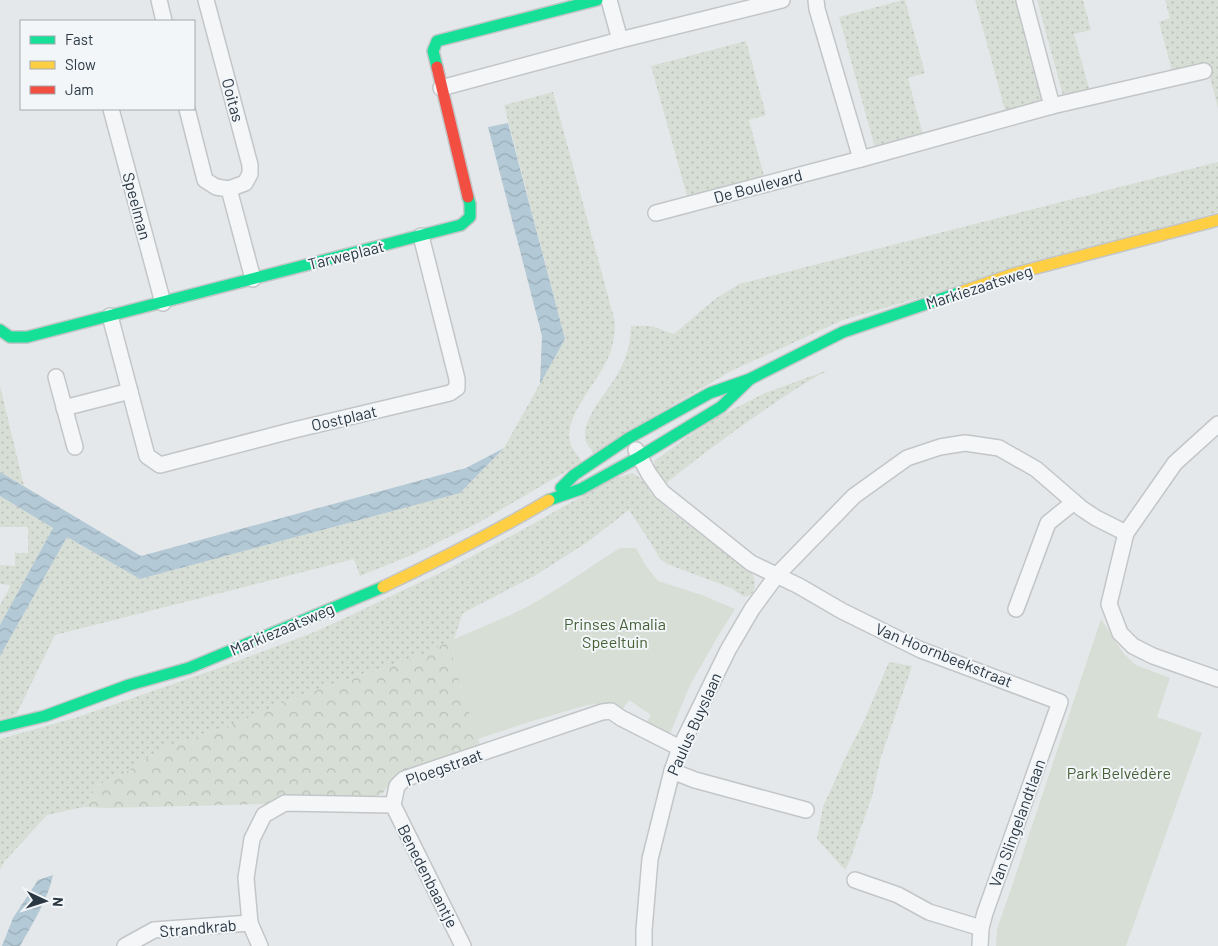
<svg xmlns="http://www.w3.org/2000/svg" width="1218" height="946" viewBox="0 0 1218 946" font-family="Barlow,sans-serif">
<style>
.grass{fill:url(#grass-dots)}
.forest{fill:url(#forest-crowns)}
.park{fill:#d7ded5}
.water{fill:url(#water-waves)}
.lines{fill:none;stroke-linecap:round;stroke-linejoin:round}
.street-casing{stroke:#c3c6c8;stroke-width:18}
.fast-casing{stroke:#c3c6c8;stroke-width:14}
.slow-casing{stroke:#c3c6c8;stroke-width:14}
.jam-casing{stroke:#c3c6c8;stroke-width:14}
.street{stroke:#f4f6f7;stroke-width:15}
.fast{stroke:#16e098;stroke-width:11}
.slow{stroke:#ffcf43;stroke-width:11}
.jam{stroke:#f24e42;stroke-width:11}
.labels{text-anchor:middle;stroke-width:4;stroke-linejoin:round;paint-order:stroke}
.street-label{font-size:16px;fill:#2a3844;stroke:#f3f6f9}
.park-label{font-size:16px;fill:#466037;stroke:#f3f6f9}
</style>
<defs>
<pattern id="grass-dots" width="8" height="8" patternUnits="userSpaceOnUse" patternTransform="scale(1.25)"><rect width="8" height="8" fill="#d7ded5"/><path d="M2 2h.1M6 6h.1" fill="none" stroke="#b9bfb8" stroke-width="1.8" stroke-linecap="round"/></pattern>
<pattern id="forest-crowns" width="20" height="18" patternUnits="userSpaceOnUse" patternTransform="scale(1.25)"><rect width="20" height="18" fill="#d7ded5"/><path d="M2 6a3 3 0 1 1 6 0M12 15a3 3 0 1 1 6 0" fill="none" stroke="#b9bfb8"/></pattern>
<pattern id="water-waves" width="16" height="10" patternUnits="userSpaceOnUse" patternTransform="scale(1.25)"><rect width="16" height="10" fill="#b3c9d5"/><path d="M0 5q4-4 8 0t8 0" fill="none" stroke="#9aadb8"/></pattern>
</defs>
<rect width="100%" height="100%" fill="#e5e8ea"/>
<!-- grass -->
<g class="grass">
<path d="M 903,0 L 905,0 L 925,73 L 908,78 L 923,135 L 875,148 L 839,17 Z"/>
<path d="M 975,0 L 1016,0 L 1044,104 L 1006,114 Z"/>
<path d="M 1037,0 L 1083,0 L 1091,30 L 1074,34 L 1090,92 L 1064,99 Z"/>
<path d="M 1165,0 L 1218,0 L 1218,108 L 1206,62 L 1172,71 L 1159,22 L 1170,18 Z"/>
<path d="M 746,41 L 766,115 L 749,120 L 764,176 L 687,196 L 651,66 Z"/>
<path d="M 553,92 L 615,322 C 615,338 612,352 604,366 C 594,385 564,419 570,442 C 572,449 578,456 582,462 L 478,523 L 414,554 L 360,576 L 354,559 L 55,635 L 16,715 L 0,719 L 0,656 L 67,537 L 140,579 L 460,493 L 504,448 L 565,339 L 504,105 Z"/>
<path d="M 1218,162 L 1218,212 L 843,320 L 731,371 L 634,428 L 594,454 C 591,449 585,443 585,437 C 584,416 607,392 617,375 C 626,360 631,343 631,326 L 651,326 L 674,334 L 715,299 L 739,284 Z"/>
<path d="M 828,370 C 804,383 782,398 760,413 C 727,436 696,459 665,484 L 656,473 L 654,461 L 710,421 L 765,393 Z"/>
<path d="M 0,386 L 24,486 L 0,472 Z"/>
<path d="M 632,473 L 639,477 L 647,486 L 651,493 L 670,511 L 752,573 C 756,582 756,587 751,595 L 744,597 L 731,588 L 667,564 L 660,559 L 652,545 L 629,510 L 589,541 L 536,575 L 463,613 L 454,639 L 420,656 L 302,695 L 231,725 L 163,748 L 123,774 L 98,785 L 83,807 L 47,815 L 4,862 L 0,870 L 0,739 L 75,718 L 216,669 L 317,631 L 442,572 L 524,529 L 610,480 Z"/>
<path d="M 0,496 L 53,528 L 0,625 L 0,605 L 8,591 L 10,585 L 0,584 L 0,565 L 15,566 L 15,553 L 28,553 L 28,527 L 0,527 Z"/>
<path d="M 889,662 L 912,666 L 881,757 L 872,796 L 850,860 L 845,870 L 817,839 L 823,807 L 846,756 L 864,721 Z"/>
</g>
<!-- forest -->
<path class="forest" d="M 454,639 L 453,661 L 480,745 L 461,752 L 442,757 L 432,764 L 391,781 L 383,793 L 373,797 L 291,796 L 265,804 L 109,808 L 83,807 L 98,785 L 123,774 L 163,748 L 231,725 L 302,695 L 420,656 Z"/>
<!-- park -->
<g class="park">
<path d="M 620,548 L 636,548 L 646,566 L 658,581 L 702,595 L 735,609 L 718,636 L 690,685 L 669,736 L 646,724 L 651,715 L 629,700 L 622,710 L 607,703 L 587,705 L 529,722 L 478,739 L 453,661 L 454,639 C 482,627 512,616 539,600 C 567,584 592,565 620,548 Z"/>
<path d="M 1101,619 L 1124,654 L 1136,665 L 1170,678 L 1157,717 L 1202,733 L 1126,946 L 996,946 L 997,929 L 1011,889 Z"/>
</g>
<!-- water -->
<g class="water">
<path d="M 508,123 L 565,339 L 540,384 L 542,336 L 488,127 Z"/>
<path d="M 504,448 L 460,493 L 140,579 L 67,537 L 0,656 L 0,625 L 53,528 L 0,496 L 0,472 L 141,556 L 466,468 Z"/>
<path d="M 53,875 C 48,900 32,924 20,946 L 2,946 L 13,918 L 38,880 Z"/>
</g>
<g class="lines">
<defs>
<g id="street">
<path d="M 159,0 L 164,21"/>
<path d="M 206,0 L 250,165 L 250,174 L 245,183 L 229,189"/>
<path d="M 609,0 L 620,40"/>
<path d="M 816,0 L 817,9 L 861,159 L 1052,106 L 1024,0"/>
<path d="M 441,88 L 620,40 L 782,0"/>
<path d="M 1052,106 L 1204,71"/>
<path d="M 111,109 L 163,303"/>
<path d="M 187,109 L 205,180 L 216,187 L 229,189 L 253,279"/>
<path d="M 656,213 L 861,159"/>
<path d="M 110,316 L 147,456 L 160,465 L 294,430 L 450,393 L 457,388 L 457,379 L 421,236"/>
<path d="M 56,377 L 75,447"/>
<path d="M 64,408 L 130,391"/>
<path d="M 1218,424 L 1175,463 L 1126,533 L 1109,604 L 1120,633 L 1133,646 L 1153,656 L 1218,679"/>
<path d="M 636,450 L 649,474 L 662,492 L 751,563 L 799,586 L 842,611 L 921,650 L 1060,702 L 985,913 L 981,928 L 980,946"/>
<path d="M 1016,609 L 1048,523 L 1074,502"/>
<path d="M 672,771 L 695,780 L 806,810"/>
<path d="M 393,805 L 397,786 L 404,779 L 602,712 L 611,711 L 621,718 L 680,748"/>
<path d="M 393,805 L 463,946"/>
<path d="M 855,880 L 898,895 L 929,912 L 981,928"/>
<path d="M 125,946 L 154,930 L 250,923"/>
<path d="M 260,946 L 250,923 L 246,878 L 252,839 L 264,815 L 285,803 L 393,805"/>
<path d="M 644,946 L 644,930 L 650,859 L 672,771 L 680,748 L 728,650 L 752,609 L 777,575 L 854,496 L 907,458 L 940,447 L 965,443 L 999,448 L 1036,469 L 1081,508 L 1096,518 L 1126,533"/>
</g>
<g id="fast">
<path d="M 437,67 L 433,51 L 437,41 L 597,0"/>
<path d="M 0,330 L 10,337 L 27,337 L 461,225 L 470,217 L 470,204 L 468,197"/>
<path d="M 561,488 L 574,475 L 629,438 L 710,393 L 750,379 L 843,332 L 961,292"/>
<path d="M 549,500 L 581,489 L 639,457 L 721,407 L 750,379"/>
<path d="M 0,727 L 45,716 L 129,685 L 189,668 L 383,587"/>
</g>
<g id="slow">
<path d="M 961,292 L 1013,274 L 1218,220"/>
<path d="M 383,587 C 440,560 495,532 549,500"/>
</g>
<path id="jam" d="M 437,67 L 468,197"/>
</defs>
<!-- street casing -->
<use href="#street" class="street-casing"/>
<!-- fast casing -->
<use href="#fast" class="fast-casing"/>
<!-- slow casing -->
<use href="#slow" class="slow-casing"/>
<!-- jam casing -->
<use href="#jam" class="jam-casing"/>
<!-- street -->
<use href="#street" class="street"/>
<!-- fast -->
<use href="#fast" class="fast"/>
<!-- slow -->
<use href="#slow" class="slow"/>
<!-- jam -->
<use href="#jam" class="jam"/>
</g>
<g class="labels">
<!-- street labels -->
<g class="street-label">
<text transform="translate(233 100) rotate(75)" y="6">Ooitas</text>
<text transform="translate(758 186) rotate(-15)" y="6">De Boulevard</text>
<text transform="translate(137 206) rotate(75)" y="6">Speelman</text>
<text transform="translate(346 255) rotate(-14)" y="6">Tarweplaat</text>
<text transform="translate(979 287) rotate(-18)" y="6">Markiezaatsweg</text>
<text transform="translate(344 418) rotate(-13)" y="6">Oostplaat</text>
<text transform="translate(282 629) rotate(-23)" y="6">Markiezaatsweg</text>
<text transform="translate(944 655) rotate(22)" y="6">Van Hoornbeekstraat</text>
<text transform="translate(694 724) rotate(-66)" y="6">Paulus Buyslaan</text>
<text transform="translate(444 767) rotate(-20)" y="6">Ploegstraat</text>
<text transform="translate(1017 823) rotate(-70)" y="6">Van Slingelandtlaan</text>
<text transform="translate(428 876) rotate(63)" y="6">Benedenbaantje</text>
<text transform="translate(198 928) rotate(-5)" y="6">Strandkrab</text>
</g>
<!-- park labels -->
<g class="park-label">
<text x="615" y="630">Prinses Amalia<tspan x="615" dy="18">Speeltuin</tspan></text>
<text x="1119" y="779">Park Belvédère</text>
</g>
</g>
<!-- legend -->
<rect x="20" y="20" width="175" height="90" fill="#f3f6f9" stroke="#a3aab1"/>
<rect x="30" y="36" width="25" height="8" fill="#16e098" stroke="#a3aab1"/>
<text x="65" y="45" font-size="15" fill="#2a3844">Fast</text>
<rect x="30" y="61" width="25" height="8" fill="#ffcf43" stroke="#a3aab1"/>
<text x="65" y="70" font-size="15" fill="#2a3844">Slow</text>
<rect x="30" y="86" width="25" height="8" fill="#f24e42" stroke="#a3aab1"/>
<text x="65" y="95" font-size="15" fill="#2a3844">Jam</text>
<!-- north arrow -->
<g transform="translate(45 901) rotate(94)" stroke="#f3f6f9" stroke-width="4" paint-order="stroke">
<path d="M0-4L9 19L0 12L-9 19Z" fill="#2a3844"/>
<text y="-8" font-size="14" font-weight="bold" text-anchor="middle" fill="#2a3844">N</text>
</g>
</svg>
